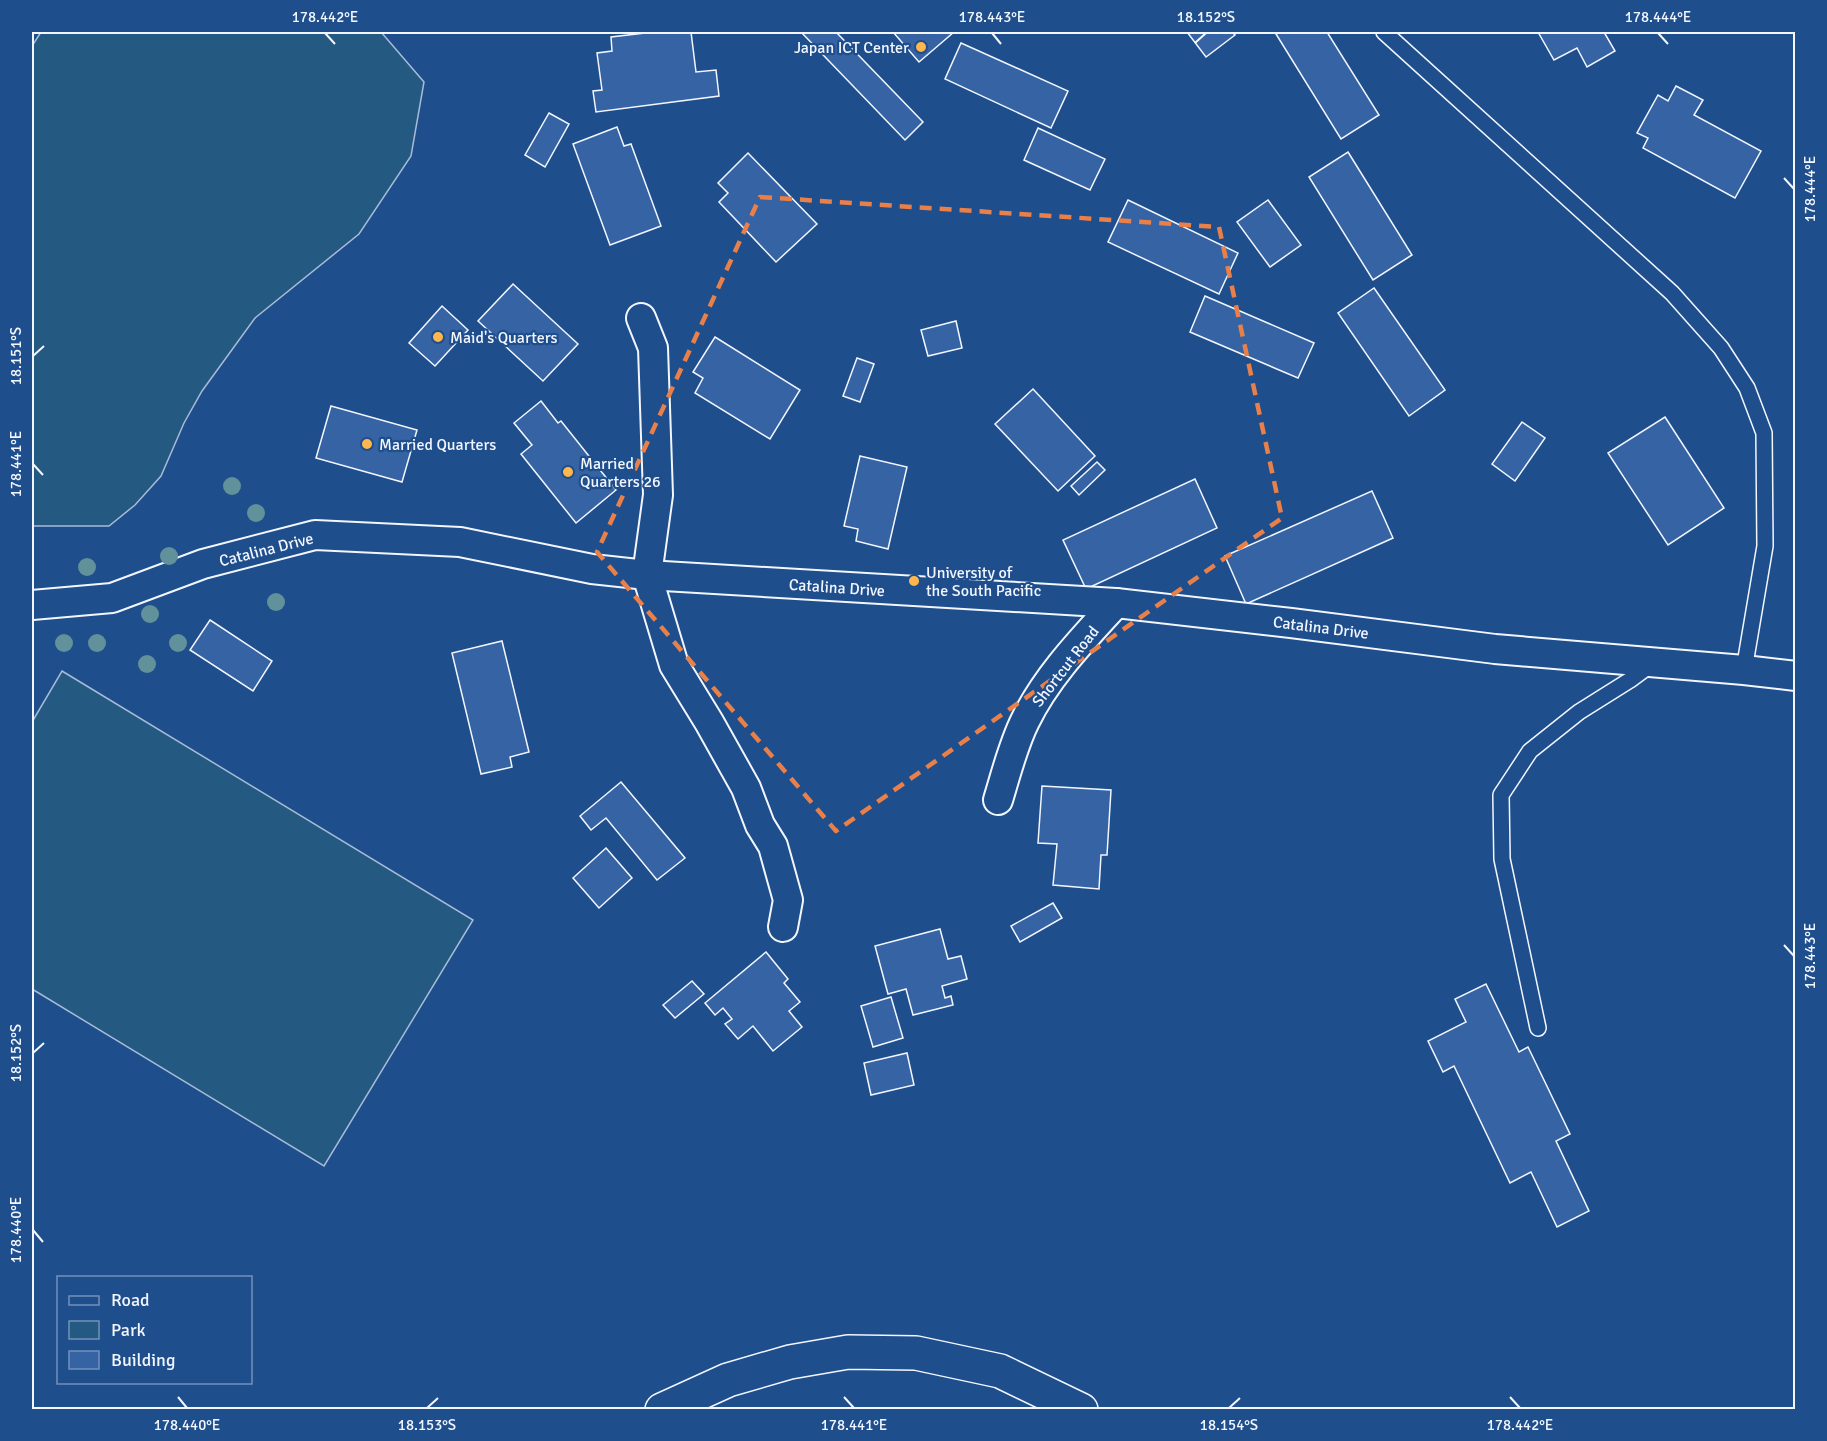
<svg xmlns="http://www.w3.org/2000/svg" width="1827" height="1441" viewBox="0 0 1827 1441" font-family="Signika,sans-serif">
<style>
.green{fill:#245a82;stroke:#a8bbd7;stroke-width:1.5}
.building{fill:#3563a3;stroke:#f2f6ff;stroke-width:1.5}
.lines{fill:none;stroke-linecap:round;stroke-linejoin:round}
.lane-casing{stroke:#f2f6ff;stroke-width:18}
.street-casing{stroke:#f2f6ff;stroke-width:32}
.secondary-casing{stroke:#f2f6ff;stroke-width:36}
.lane{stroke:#1f4e8c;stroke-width:15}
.street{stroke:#1f4e8c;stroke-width:28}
.secondary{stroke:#1f4e8c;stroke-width:33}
.tree{fill:#61919a}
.marked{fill:none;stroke:#ea8049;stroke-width:4.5;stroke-dasharray:12 8;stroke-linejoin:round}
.ticks{fill:none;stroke:#f2f6ff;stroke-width:2}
.poi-dot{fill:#ffb74d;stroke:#1f4e8c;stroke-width:2}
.labels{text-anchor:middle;stroke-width:4.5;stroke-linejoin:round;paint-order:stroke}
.poi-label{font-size:16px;fill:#f2f6ff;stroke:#1f4e8c;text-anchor:start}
.street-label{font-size:16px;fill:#f2f6ff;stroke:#1f4e8c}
.neatline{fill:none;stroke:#f2f6ff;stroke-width:2}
.ticks-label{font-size:15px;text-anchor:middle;fill:#f2f6ff}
</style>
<rect width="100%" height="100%" fill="#1f4e8c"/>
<!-- green -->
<g class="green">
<path d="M 41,32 L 381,32 L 424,82 L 411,156 L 359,234 L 255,318 L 202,391 L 184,423 L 161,476 L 135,505 L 109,526 L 32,526 L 32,46 Z"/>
<path d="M 62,671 L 473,920 L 324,1166 L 32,989 L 32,722 Z"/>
</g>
<!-- building -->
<g class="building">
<path d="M 654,32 L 691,32 L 696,72 L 716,70 L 719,96 L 596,112 L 593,91 L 602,90 L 597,53 L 612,51 L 611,37 Z"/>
<path d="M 801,32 L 836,32 L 923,122 L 905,140 Z"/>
<path d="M 893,32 L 954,32 L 919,62 Z"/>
<path d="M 1187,32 L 1232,32 L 1235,35 L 1206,57 Z"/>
<path d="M 1280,32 L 1327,32 L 1379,115 L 1341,139 L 1276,34 Z"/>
<path d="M 1538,32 L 1604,32 L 1615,51 L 1587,67 L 1577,48 L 1554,60 Z"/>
<path d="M 961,43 L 1068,91 L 1051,128 L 945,79 Z"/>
<path d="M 1676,86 L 1703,100 L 1694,115 L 1761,151 L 1735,198 L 1643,148 L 1648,138 L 1637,133 L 1658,95 L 1668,101 Z"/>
<path d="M 549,113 L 569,124 L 545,167 L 525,155 Z"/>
<path d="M 617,127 L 624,146 L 631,144 L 661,226 L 610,245 L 573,144 Z"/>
<path d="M 1038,128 L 1105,159 L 1090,190 L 1024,160 Z"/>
<path d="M 1348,152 L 1412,255 L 1373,280 L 1309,177 Z"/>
<path d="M 748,153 L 817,224 L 776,262 L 719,202 L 728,193 L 718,183 Z"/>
<path d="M 1128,200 L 1238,253 L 1219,294 L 1108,242 Z"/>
<path d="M 1268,200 L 1301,245 L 1270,267 L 1237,222 Z"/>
<path d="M 513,284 L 578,344 L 543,381 L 478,321 Z"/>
<path d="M 1374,288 L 1445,390 L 1409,416 L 1338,313 Z"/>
<path d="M 1205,296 L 1314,343 L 1298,378 L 1190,332 Z"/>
<path d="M 442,306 L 468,330 L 435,366 L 409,343 Z"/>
<path d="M 956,321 L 962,348 L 928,356 L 921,330 Z"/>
<path d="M 715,337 L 800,390 L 770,439 L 695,393 L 703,378 L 693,372 Z"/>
<path d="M 857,358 L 874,364 L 860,402 L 843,396 Z"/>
<path d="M 1033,389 L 1095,456 L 1058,491 L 995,424 Z"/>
<path d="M 541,401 L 558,423 L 561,421 L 616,490 L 576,523 L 521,454 L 532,445 L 514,423 Z"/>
<path d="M 331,406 L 417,430 L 402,482 L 316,458 Z"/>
<path d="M 1665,417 L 1724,508 L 1668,545 L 1608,453 Z"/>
<path d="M 1522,422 L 1545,438 L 1515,481 L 1492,464 Z"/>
<path d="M 860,456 L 907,467 L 888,549 L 856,541 L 858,529 L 844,526 Z"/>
<path d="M 1097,462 L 1105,470 L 1079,495 L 1071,486 Z"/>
<path d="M 1195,479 L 1217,528 L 1086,589 L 1063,540 Z"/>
<path d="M 1372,491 L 1393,538 L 1246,604 L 1225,556 Z"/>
<path d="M 210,620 L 272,661 L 253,691 L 190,650 Z"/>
<path d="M 502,641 L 529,752 L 510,757 L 512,767 L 481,774 L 452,653 Z"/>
<path d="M 621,782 L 685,858 L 657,880 L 606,818 L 591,830 L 580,816 Z"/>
<path d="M 1042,786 L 1111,790 L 1107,855 L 1101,855 L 1099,889 L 1053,885 L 1057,844 L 1038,843 Z"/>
<path d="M 606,848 L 632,878 L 599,908 L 573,878 Z"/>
<path d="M 1053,903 L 1062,918 L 1020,942 L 1011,926 Z"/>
<path d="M 940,929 L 948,959 L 961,956 L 967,979 L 942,986 L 945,998 L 951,996 L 953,1005 L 913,1015 L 906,989 L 888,994 L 875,946 Z"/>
<path d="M 766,952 L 788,979 L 784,983 L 800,1002 L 789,1011 L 802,1027 L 773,1051 L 753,1026 L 738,1039 L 725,1024 L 732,1019 L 723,1008 L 715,1015 L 705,1003 Z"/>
<path d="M 692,981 L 704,994 L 675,1018 L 663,1005 Z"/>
<path d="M 1486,984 L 1519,1052 L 1528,1047 L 1570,1134 L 1556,1141 L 1589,1211 L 1557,1227 L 1531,1172 L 1510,1183 L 1454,1066 L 1443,1072 L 1428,1041 L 1466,1022 L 1455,999 Z"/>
<path d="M 891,997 L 903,1038 L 873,1047 L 861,1006 Z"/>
<path d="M 907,1053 L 914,1085 L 871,1095 L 864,1063 Z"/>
</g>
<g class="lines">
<defs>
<g id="lane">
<path d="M 1384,32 L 1672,293 L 1721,348 L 1747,388 L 1764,433 L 1765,546 L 1744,670"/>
<path d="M 1538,1028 L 1502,859 L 1501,795 L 1530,751 L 1579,712 L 1630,680 L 1653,663"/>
</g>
<g id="street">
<path d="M 641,318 L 653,348 L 658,495 L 647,575 L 674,665 L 709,722 L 746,788 L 760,825 L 773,846 L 788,900 L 783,927"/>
<path d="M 32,605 L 112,598 L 203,564 L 315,535 L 460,542 L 592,569 L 647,575 L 1116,603 L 1291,623 L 1495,649 L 1744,670 L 1796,676"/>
<path d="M 998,800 C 1006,774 1013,745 1025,721 C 1047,676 1083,639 1116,603"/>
</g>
<path id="secondary" d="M 662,1410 L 728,1380 L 790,1362 L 848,1352 L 916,1353 L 1000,1371 L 1081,1410"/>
</defs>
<!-- lane casing -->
<use href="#lane" class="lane-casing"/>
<!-- street casing -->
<use href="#street" class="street-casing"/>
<!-- secondary casing -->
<use href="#secondary" class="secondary-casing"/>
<!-- lane -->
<use href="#lane" class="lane"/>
<!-- street -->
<use href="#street" class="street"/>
<!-- secondary -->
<use href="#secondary" class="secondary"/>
</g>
<!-- trees -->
<g class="tree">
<circle cx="232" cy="486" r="9"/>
<circle cx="256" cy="513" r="9"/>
<circle cx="169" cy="556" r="9"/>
<circle cx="87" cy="567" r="9"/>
<circle cx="276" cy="602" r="9"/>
<circle cx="150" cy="614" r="9"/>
<circle cx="64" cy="643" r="9"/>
<circle cx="97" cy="643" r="9"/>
<circle cx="178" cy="643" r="9"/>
<circle cx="147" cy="664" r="9"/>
</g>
<!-- marked area -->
<path class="marked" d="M 760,197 L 1219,227 L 1282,518 L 836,831 L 597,552 Z"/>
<!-- ticks -->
<path class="ticks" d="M 325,33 L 335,44M 992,33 L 1001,44M 1658,33 L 1668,44M 1195,43 L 1206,33M 1784,178 L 1794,189M 33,356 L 44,346M 33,464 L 43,475M 1784,945 L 1794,956M 33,1053 L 44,1043M 33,1230 L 43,1242M 178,1397 L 187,1408M 844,1397 L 854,1408M 1510,1397 L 1520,1408M 427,1408 L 438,1398M 1229,1408 L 1240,1398"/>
<!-- markers -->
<g class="poi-dot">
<circle cx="921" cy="47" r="6"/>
<circle cx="438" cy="337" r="6"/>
<circle cx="367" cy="444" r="6"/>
<circle cx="568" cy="472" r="6"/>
<circle cx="914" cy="581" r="6"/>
</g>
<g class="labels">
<!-- poi labels -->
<g class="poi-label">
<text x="909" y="53" text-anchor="end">Japan ICT Center</text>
<text x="450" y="343">Maid's Quarters</text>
<text x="379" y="450">Married Quarters</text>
<text x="580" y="469">Married<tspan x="580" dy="18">Quarters 26</tspan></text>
<text x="926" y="578">University of<tspan x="926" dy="18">the South Pacific</tspan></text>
</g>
<!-- street labels -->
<g class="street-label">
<text transform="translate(266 549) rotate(-14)" y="6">Catalina Drive</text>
<text transform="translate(837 587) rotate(4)" y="6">Catalina Drive</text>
<text transform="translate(1321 627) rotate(7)" y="6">Catalina Drive</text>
<text transform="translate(1065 666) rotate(-52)" y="6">Shortcut Road</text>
</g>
</g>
<!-- border -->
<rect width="1827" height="1441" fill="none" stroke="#1f4e8c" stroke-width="66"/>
<!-- legend -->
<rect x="57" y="1276" width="195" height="108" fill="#1f4e8c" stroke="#7391ba" stroke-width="1.5"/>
<rect x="69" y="1296" width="30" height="9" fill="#1f4e8c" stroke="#7391ba" stroke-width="1.5"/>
<text x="111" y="1306" font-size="18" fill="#f2f6ff">Road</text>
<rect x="69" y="1321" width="30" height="18" fill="#245a82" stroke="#7391ba" stroke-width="1.5"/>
<text x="111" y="1336" font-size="18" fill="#f2f6ff">Park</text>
<rect x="69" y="1351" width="30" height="18" fill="#3563a3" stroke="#7391ba" stroke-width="1.5"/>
<text x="111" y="1366" font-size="18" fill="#f2f6ff">Building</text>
<rect x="33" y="33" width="1761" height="1375" class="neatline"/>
<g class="ticks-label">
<text x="325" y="22">178.442°E</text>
<text x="992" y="22">178.443°E</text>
<text x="1206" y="22">18.152°S</text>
<text x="1658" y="22">178.444°E</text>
<text transform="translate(1810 189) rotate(-90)" y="5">178.444°E</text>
<text transform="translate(16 356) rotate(-90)" y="5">18.151°S</text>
<text transform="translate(16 464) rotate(-90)" y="5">178.441°E</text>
<text transform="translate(1810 956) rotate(-90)" y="5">178.443°E</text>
<text transform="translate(16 1053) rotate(-90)" y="5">18.152°S</text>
<text transform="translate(16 1230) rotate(-90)" y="5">178.440°E</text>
<text x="187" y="1430">178.440°E</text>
<text x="427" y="1430">18.153°S</text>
<text x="854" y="1430">178.441°E</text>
<text x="1229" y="1430">18.154°S</text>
<text x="1520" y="1430">178.442°E</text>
</g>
</svg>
